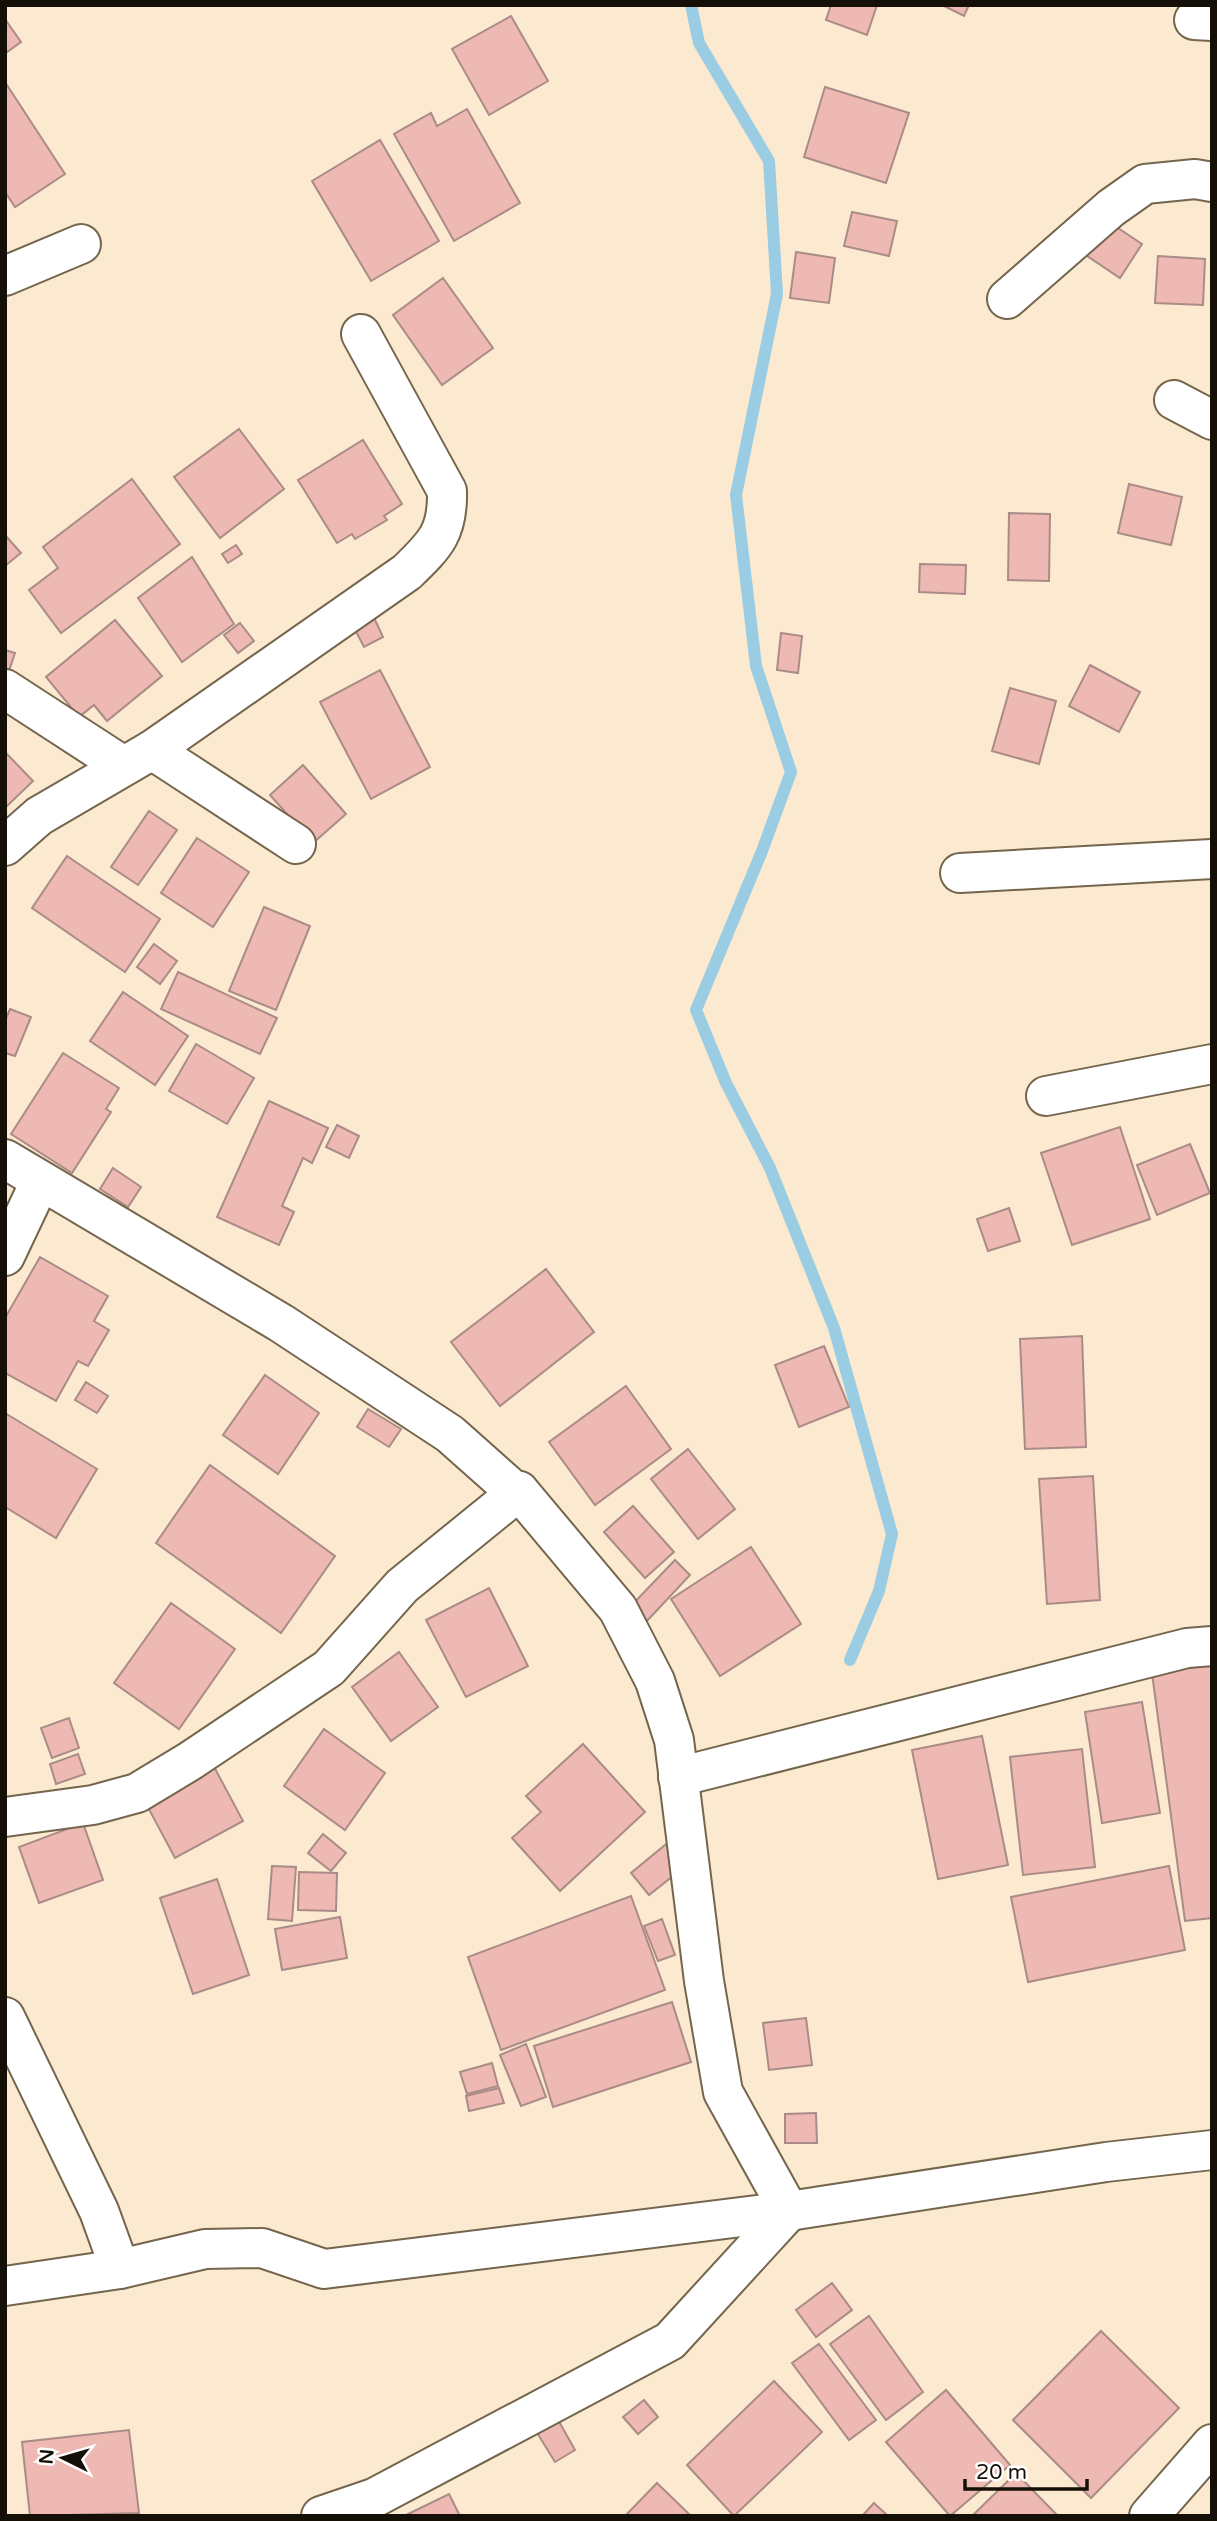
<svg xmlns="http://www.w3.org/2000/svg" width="1217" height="2521" viewBox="0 0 1217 2521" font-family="'Varela Round',sans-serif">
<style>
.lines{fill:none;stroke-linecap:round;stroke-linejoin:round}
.stream{stroke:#9acce4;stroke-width:12}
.building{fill:#eeb9b3;stroke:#ab8b87;stroke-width:2}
.minor-casing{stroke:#74654d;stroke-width:42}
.minor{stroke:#fff;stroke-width:38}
</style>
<rect width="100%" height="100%" fill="#fbeacf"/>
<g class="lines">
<!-- stream -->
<path class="stream" d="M 691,5 L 699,43 L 769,161 L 777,294 L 736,495 L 756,666 L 791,772 L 762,851 L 696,1010 L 726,1083 L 770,1168 L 834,1328 L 892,1534 L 879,1591 L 850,1660"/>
</g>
<!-- building -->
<g class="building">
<path d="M 831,5 L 877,5 L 867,35 L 826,20 Z"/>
<path d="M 942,5 L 969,5 L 964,16 Z"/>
<path d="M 511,16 L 548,81 L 489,115 L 452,49 Z"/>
<path d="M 5,19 L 21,42 L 7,52 L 5,49 Z"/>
<path d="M 5,82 L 65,174 L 15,207 L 5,192 Z"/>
<path d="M 825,87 L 909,113 L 886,183 L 804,157 Z"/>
<path d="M 467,109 L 520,203 L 454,241 L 394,134 L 431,113 L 437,126 Z"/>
<path d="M 380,140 L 439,241 L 371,281 L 312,181 Z"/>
<path d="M 852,212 L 897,221 L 889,256 L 844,246 Z"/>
<path d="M 1106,220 L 1142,244 L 1120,278 L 1084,254 Z"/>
<path d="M 796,252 L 835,258 L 829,303 L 790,298 Z"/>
<path d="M 1158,256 L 1205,259 L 1203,305 L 1155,303 Z"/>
<path d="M 443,278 L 493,348 L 442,385 L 393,315 Z"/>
<path d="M 239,429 L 284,489 L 220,538 L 174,477 Z"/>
<path d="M 363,440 L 402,504 L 384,516 L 387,520 L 355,539 L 352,534 L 337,543 L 298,480 Z"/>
<path d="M 132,479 L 180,544 L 61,633 L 29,590 L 58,568 L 43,547 Z"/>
<path d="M 1129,484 L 1182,497 L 1171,545 L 1118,533 Z"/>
<path d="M 1009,513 L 1050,514 L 1049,581 L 1008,580 Z"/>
<path d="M 5,535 L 21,553 L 5,566 Z"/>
<path d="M 236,545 L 242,554 L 228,563 L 222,554 Z"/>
<path d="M 192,557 L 234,624 L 182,662 L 138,598 Z"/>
<path d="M 920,564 L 966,565 L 965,594 L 919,592 Z"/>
<path d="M 370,609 L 383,637 L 364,647 L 350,620 Z"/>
<path d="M 115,620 L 162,676 L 107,721 L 94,705 L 79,717 L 46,677 Z"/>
<path d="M 240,623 L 254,641 L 238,653 L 224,635 Z"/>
<path d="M 781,633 L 802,636 L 798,673 L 777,670 Z"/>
<path d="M 5,650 L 15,653 L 7,677 L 5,676 Z"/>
<path d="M 1090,665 L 1140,692 L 1119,732 L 1069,706 Z"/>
<path d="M 380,670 L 430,767 L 371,799 L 320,702 Z"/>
<path d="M 1010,688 L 1056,701 L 1039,764 L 992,751 Z"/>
<path d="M 5,752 L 33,781 L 5,808 Z"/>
<path d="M 303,765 L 346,814 L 313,843 L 270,795 Z"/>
<path d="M 149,811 L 177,830 L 138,885 L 111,867 Z"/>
<path d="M 197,838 L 249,872 L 213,927 L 161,893 Z"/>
<path d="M 67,856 L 160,919 L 125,972 L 32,908 Z"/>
<path d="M 264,907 L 310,926 L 276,1010 L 229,991 Z"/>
<path d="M 154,944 L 177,961 L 160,984 L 137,967 Z"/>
<path d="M 178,972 L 277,1018 L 260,1054 L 161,1009 Z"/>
<path d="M 123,992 L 188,1036 L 155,1085 L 90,1041 Z"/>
<path d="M 10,1009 L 31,1017 L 15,1056 L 5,1053 L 5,1021 Z"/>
<path d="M 196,1044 L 254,1078 L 227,1124 L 169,1091 Z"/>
<path d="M 63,1053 L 119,1088 L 106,1109 L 111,1112 L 72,1173 L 11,1134 Z"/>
<path d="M 269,1101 L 328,1128 L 312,1163 L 303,1158 L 282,1206 L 294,1212 L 279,1245 L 217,1217 Z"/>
<path d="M 337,1125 L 359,1136 L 349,1158 L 326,1147 Z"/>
<path d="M 1120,1127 L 1150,1219 L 1072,1245 L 1041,1153 Z"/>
<path d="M 1190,1144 L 1210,1193 L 1157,1215 L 1137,1165 Z"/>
<path d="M 113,1168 L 141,1187 L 128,1207 L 100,1189 Z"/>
<path d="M 1009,1208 L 1020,1241 L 988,1251 L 977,1219 Z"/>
<path d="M 40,1257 L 108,1296 L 94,1321 L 109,1330 L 88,1366 L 78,1361 L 56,1401 L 5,1373 L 5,1318 Z"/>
<path d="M 546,1269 L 594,1332 L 500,1406 L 451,1342 Z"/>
<path d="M 1082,1336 L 1086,1447 L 1025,1449 L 1020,1339 Z"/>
<path d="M 824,1346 L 849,1407 L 799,1427 L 775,1365 Z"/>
<path d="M 265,1375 L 319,1413 L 278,1474 L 223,1435 Z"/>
<path d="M 86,1382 L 108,1396 L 97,1413 L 75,1400 Z"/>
<path d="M 626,1386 L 671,1449 L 595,1505 L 549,1442 Z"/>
<path d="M 368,1409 L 401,1429 L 389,1447 L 357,1427 Z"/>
<path d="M 5,1413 L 97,1469 L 56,1538 L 5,1507 Z"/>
<path d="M 688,1449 L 735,1509 L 698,1539 L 651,1479 Z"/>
<path d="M 210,1465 L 335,1556 L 281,1633 L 156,1543 Z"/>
<path d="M 1093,1476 L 1100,1600 L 1047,1604 L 1039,1479 Z"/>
<path d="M 633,1506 L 674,1552 L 645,1578 L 604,1532 Z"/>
<path d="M 751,1547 L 801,1624 L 720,1676 L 671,1599 Z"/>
<path d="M 675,1560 L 690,1575 L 645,1623 L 629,1608 Z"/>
<path d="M 489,1588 L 528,1666 L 466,1697 L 426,1620 Z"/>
<path d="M 171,1603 L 235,1649 L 179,1729 L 114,1683 Z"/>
<path d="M 399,1652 L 438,1707 L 391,1741 L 352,1687 Z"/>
<path d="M 1212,1665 L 1212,1918 L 1185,1921 L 1152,1673 Z"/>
<path d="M 1142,1702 L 1160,1813 L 1102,1823 L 1085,1712 Z"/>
<path d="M 69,1718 L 79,1748 L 52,1758 L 41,1728 Z"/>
<path d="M 324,1729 L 385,1773 L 345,1830 L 284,1786 Z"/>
<path d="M 982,1736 L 1008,1865 L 938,1879 L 912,1750 Z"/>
<path d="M 583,1744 L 645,1812 L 560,1891 L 512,1838 L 541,1812 L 526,1796 Z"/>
<path d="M 1082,1749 L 1095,1867 L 1023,1875 L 1010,1757 Z"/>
<path d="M 78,1754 L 85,1774 L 56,1784 L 50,1764 Z"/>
<path d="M 212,1763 L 243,1821 L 175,1858 L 144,1800 Z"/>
<path d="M 83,1823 L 103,1880 L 39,1903 L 19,1847 Z"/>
<path d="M 323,1834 L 346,1853 L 331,1871 L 308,1853 Z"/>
<path d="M 670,1841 L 688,1864 L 649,1895 L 631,1873 Z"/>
<path d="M 272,1866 L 296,1867 L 292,1921 L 268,1919 Z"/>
<path d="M 1169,1866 L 1185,1950 L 1028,1982 L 1011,1897 Z"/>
<path d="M 299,1872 L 337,1873 L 336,1911 L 298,1910 Z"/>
<path d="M 217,1879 L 249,1975 L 193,1994 L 160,1898 Z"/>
<path d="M 631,1896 L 665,1990 L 501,2050 L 468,1957 Z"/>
<path d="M 340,1917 L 347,1958 L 282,1970 L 275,1929 Z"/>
<path d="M 662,1919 L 675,1955 L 658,1961 L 644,1926 Z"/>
<path d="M 672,2002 L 691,2062 L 553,2107 L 534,2046 Z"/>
<path d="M 806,2018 L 812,2065 L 769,2070 L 763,2023 Z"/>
<path d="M 526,2044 L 546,2097 L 521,2106 L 500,2055 Z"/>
<path d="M 492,2063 L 498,2086 L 467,2094 L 460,2072 Z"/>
<path d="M 499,2088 L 504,2103 L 469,2111 L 466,2096 Z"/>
<path d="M 816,2113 L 817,2143 L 785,2143 L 785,2114 Z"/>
<path d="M 832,2283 L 852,2310 L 816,2337 L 796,2310 Z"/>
<path d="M 869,2316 L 923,2392 L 886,2420 L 830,2344 Z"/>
<path d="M 1101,2331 L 1179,2408 L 1091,2498 L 1013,2420 Z"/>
<path d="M 819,2344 L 876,2420 L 849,2440 L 792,2363 Z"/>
<path d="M 774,2381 L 822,2432 L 734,2516 L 687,2465 Z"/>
<path d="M 946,2390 L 1010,2465 L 950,2516 L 886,2442 Z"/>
<path d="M 644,2400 L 658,2417 L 638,2434 L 623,2417 Z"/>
<path d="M 557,2418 L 575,2450 L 555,2462 L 536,2431 Z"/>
<path d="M 129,2430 L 139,2513 L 30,2516 L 22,2442 Z"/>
<path d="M 1016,2473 L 1058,2516 L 972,2516 Z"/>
<path d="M 657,2483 L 691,2516 L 625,2516 Z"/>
<path d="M 449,2494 L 460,2516 L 404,2516 Z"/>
<path d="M 874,2503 L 888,2516 L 862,2516 Z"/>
</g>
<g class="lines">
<defs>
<g id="minor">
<path d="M 1194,20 L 1212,21"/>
<path d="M 5,276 L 81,244"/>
<path d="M 1007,299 L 1111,208 L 1145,184 L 1195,179 L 1212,182"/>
<path d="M 1174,400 L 1212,420"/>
<path d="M 5,689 L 122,765"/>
<path d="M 152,750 L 296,844"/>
<path d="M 5,846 L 39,816 L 152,750 L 407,572 C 436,544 448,532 447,491 L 361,334"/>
<path d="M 960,873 L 1212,859"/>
<path d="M 1046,1096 L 1212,1064"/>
<path d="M 5,1159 L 281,1323 L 450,1434 L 513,1490 L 519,1491 L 618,1609 L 655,1681 L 674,1740 L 704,1981 L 723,2092 L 789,2211"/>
<path d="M 5,1256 L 40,1182"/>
<path d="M 678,1777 L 1187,1648 L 1212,1646"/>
<path d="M 5,1817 L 93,1805 L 137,1793 L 190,1761 L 329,1668 L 402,1586 L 519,1491"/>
<path d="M 5,2017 L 99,2211 L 120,2269"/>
<path d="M 5,2286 L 120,2269 L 205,2249 L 262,2248 L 324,2269 L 789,2211 L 1106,2162 L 1212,2150"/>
<path d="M 321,2516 L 374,2498 L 670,2341 L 789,2211"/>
<path d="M 1149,2516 L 1212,2444"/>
</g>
</defs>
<!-- minor casing -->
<use href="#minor" class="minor-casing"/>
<!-- minor -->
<use href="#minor" class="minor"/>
</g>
<!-- border -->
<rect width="1217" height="2521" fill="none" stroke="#151007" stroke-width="14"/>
<!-- north arrow -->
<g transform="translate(63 2458) rotate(275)" stroke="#ffffff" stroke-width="5" paint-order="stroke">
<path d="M0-5L12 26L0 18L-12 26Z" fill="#151007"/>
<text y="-10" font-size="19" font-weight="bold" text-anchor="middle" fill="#151007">N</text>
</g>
<!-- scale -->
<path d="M965 2479v10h122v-10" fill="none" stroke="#151007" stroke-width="3.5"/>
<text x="976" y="2479" font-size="21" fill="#151007" stroke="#ffffff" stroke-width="5" paint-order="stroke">20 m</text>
</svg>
